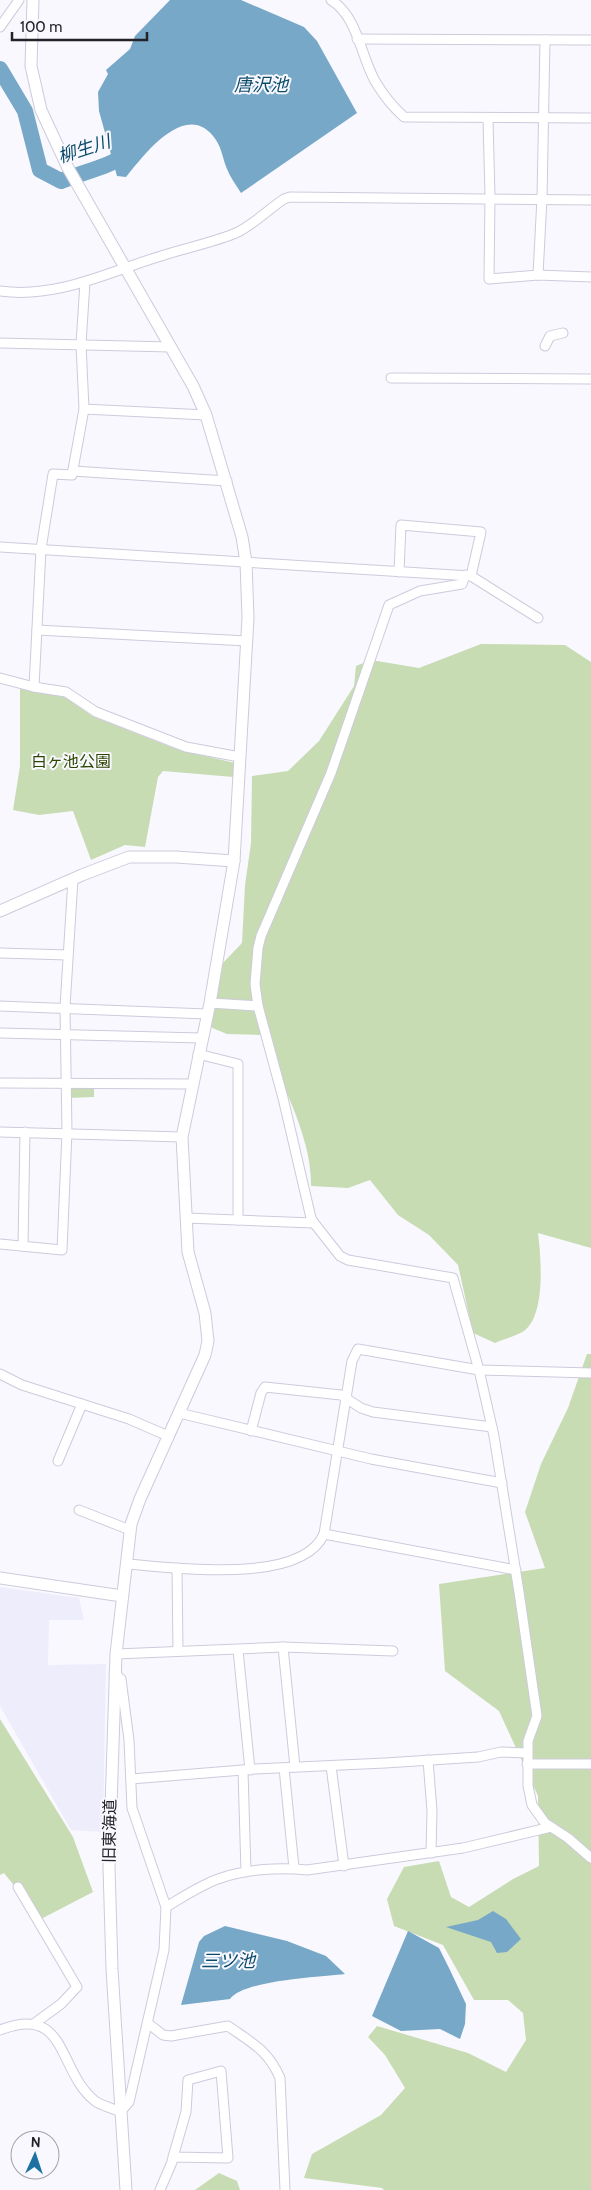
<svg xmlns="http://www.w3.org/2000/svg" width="591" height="2190" viewBox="0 0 591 2190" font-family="Cabin,'Noto Sans JP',sans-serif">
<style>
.built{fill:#eeedfb}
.green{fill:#c7dcb2}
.water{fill:#77a8c7}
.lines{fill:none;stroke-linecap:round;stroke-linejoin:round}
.river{stroke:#77a8c7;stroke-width:16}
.minor-casing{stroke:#cdcbdc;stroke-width:11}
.tertiary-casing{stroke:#cdcbdc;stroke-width:13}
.minor{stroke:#fff;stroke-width:9}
.tertiary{stroke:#fff;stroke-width:11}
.labels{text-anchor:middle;stroke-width:4;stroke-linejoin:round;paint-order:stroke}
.park-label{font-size:16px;fill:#2c4700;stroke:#f9f8ff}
.street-label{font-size:16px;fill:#232228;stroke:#f9f8ff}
.water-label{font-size:18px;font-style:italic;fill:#0b4c6a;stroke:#f9f8ff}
</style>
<rect width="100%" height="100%" fill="#f9f8ff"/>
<!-- built -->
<path class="built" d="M 0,1587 L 79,1598 L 84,1620 L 49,1620 L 48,1665 L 106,1664 L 103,1832 L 71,1830 L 0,1706 Z"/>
<!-- green -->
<g class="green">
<path d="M 481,644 L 565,645 L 591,662 L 591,1248 L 538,1233 C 541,1257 546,1315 524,1331 C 516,1336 504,1339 495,1343 L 473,1333 L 458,1265 L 429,1235 L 398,1215 L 370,1180 L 348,1188 L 311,1186 C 312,1136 280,1081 261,1035 L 227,1034 L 210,1027 L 220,966 L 242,943 L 245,885 L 251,843 L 252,776 L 288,771 L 319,741 L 354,686 L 356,666 L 371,660 L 419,668 Z"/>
<path d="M 20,688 L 65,697 L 92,716 L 176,749 L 235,763 L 233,777 L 163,771 L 158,777 L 145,847 L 125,845 L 91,860 L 73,811 L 39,815 L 13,810 L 20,766 Z"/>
<path d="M 68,1085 L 94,1085 L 94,1097 L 68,1098 Z"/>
<path d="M 587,1354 L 591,1354 L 591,2190 L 384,2190 L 382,2188 L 304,2178 L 312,2154 L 381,2115 L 405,2088 L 385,2055 L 368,2037 L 377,2026 L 468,2053 L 506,2072 L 526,2040 L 523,2013 L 508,2000 L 474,2000 L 443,1945 L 394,1926 L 387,1899 L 404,1867 L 439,1861 L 451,1897 L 469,1907 L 513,1879 L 539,1866 L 538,1796 L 499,1711 L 445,1671 L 439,1584 L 545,1568 L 525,1512 L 541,1464 L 568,1408 Z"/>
<path d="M 0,1719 L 73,1837 L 93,1892 L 41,1919 L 4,1873 L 0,1875 Z"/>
<path d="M 219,2173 L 237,2181 L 240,2190 L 195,2190 Z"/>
</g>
<!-- water -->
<g class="water">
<path d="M 170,0 L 241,0 L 304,27 L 317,41 L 357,113 L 241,193 C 236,185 230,177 227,169 C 223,160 222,149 216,140 C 187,97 144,155 126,177 L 117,176 L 99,111 L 98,92 L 108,74 L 106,70 L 130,49 L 135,36 Z"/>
<path d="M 493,1911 L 506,1919 L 521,1939 L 507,1952 L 497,1953 L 491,1942 L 446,1927 L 478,1920 Z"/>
<path d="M 225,1926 L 287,1941 L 326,1956 L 345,1974 C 320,1977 244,1980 230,1999 L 181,2005 L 199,1942 L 204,1936 Z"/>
<path d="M 408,1931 L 439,1948 L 449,1968 L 466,2004 L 465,2024 L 460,2039 L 440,2029 L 401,2031 L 372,2016 Z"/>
</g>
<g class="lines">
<!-- river -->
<path class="river" d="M 0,69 L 25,111 L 40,170 L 61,181 C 83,172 112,166 130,152"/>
<defs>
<g id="minor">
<path d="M 331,0 C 358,17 360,54 375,81 C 382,93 393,107 404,117 L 591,118"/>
<path d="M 0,27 L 19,0"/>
<path d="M 357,39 L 591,40"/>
<path d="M 488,119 L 490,197 L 489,279 L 538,275 L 591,277"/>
<path d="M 538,275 L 542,198 L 545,40"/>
<path d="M 0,291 C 57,299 108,272 161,256 C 185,248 216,242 238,232 C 254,224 269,209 284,199 L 290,197 L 591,200"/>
<path d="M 0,343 L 171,347"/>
<path d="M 545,346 L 550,336 L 563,333"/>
<path d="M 391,378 L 591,379"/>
<path d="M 84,409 L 206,415"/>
<path d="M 73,471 L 227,481"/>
<path d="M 0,547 L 471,576 L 538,618"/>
<path d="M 399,572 L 401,525 L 481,532 L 471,576"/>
<path d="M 465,575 L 462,584 L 420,591 L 389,605 L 331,773 L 261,936 L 258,948 L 255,984 L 258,1006 L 283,1098 L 311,1218 L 314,1223 L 340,1256 L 348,1260 L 453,1278 L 479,1370 L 494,1436 L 519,1592 L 537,1716 L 528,1741 L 528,1786 L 532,1805 L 545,1823 L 568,1838 L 591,1858"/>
<path d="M 37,630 L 247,641"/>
<path d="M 0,678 L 34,687 L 66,692 L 96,712 L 186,747 L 240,757"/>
<path d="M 34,687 L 41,549 L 53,474 L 72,475 L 84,409 L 81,344 L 85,282"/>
<path d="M 0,953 L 68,955"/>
<path d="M 210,1003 L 258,1006"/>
<path d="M 0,1006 L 207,1014"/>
<path d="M 0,1033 L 201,1038"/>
<path d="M 198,1054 L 238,1064 L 238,1220"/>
<path d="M 0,1083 L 191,1084"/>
<path d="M 0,1132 L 182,1137"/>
<path d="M 186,1218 L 314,1223"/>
<path d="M 0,1244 L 62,1250 L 67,1132 L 65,1007 L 73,879"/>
<path d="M 23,1246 L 25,1132"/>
<path d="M 0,1374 L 22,1385 L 129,1419 L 168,1436"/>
<path d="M 179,1413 L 371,1459 L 502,1483"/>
<path d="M 251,1431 L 261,1393 L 265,1387 L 341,1395 L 361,1408 L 373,1412 L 492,1427"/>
<path d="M 58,1461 L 82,1404"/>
<path d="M 79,1510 L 130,1530"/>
<path d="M 324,1534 L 516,1570"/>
<path d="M 126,1564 C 172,1567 301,1586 324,1534 L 352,1361 L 358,1349 L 479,1370 L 591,1373"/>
<path d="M 177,1568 L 178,1651"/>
<path d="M 283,1647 L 295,1767"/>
<path d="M 238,1650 L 250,1770"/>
<path d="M 116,1654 L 283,1647 L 393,1651"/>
<path d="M 428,1760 L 432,1811 L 431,1853"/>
<path d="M 527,1764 L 591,1764"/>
<path d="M 331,1766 L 344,1866"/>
<path d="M 284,1768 L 294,1868"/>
<path d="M 243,1771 L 246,1872"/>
<path d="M 131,1779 L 255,1769 L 385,1763 L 478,1757 L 501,1752 L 527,1753"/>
<path d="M 18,1887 L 77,1987 L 61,2004 L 35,2023"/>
<path d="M 166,1907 C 183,1897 202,1884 221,1878 C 247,1869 280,1867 307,1870 L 463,1848 L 551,1827"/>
<path d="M 149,2024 L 163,2035 L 171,2036 L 228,2026 C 252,2043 268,2050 280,2078 L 285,2190"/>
<path d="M 0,2030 C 68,2003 57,2071 95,2101 C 102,2106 113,2108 120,2112 L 129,2102 L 164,1950 L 166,1907 L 132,1808 L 129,1740 L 121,1679 L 114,1673"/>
<path d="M 160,2190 L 172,2162 L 173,2157 L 186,2112 L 188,2080 L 221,2071 L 228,2158 L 173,2157"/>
</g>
<g id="tertiary">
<path d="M 33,0 L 31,66 L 41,110 L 68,168 L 193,386 L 206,415 L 242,537 L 246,562 L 248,618 L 234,861 L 210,1003 L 182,1137 L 188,1252 L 205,1313 L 208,1341 L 205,1355 L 140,1499 L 131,1524 L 116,1654 L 109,1867 L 112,1969 L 126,2190"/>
<path d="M 0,911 L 82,875 L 129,857 L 176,857 L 234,861"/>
<path d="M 0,1578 L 122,1596"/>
</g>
</defs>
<!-- minor casing -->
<use href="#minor" class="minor-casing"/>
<!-- tertiary casing -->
<use href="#tertiary" class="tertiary-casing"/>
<!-- minor -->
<use href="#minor" class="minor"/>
<!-- tertiary -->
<use href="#tertiary" class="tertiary"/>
</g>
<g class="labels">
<!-- park labels -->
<g class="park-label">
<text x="71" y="767">白ヶ池公園</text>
</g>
<!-- street labels -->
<g class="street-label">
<text transform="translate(109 1831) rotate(-89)" y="6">旧東海道</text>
</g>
<!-- water labels -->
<g class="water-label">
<text x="261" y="91">唐沢池</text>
<text transform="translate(84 149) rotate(-18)" y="6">柳生川</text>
<text x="228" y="1967">三ツ池</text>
</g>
</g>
<!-- north arrow -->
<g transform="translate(35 2155) rotate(3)"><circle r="24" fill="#f9f8ff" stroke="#a3a2a9"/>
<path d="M0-4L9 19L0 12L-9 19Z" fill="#1d72a2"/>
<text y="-8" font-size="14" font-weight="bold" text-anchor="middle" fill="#232228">N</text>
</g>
<!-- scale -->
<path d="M12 32v8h135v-8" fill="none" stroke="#232228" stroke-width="2.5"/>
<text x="20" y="32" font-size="15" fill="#232228" stroke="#f9f8ff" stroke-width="4" paint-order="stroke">100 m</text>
</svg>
